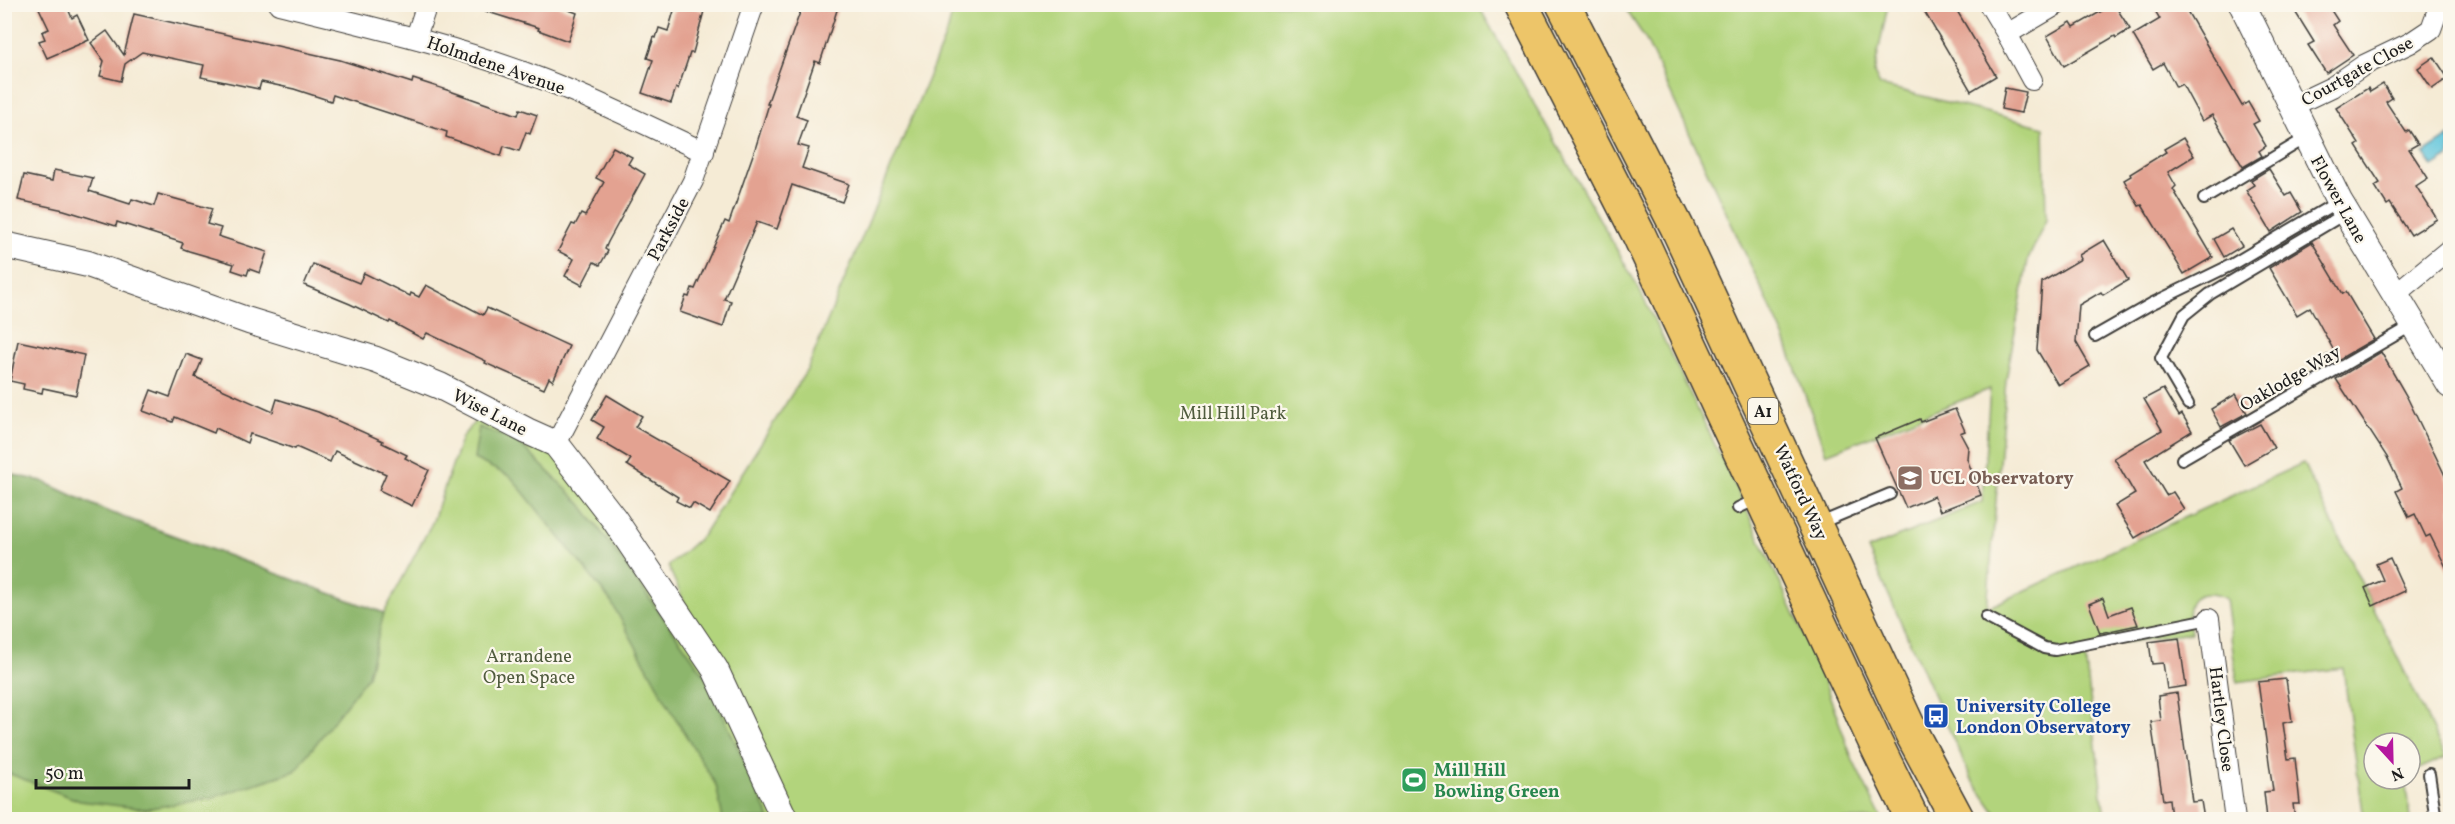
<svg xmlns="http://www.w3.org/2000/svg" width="2455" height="824" viewBox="0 0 2455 824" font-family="Vollkorn,serif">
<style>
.green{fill:#b2d47c;stroke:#67784c;stroke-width:1.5}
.forest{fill:#8db66c;stroke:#546944;stroke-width:1.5}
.water{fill:#5dc4db;stroke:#3c707c;stroke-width:1.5}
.building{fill:#e3a291}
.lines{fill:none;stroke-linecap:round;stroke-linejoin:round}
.service-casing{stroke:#3d3b38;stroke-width:14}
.minor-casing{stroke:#3d3b38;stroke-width:22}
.tertiary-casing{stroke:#3d3b38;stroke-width:28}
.trunk-casing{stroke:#3d3b38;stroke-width:36}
.service{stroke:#fff;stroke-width:10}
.minor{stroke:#fff;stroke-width:20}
.tertiary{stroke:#fff;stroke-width:26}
.trunk{stroke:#edc569;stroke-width:33}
.labels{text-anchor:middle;stroke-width:4.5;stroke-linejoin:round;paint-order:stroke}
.shield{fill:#fbf7ec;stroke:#5f5e5a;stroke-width:1.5}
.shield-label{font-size:16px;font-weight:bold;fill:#1c1c1c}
.street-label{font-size:18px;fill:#1c1c1c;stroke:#fbf7ec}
.park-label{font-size:18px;fill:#505c3e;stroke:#fbf7ec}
.education-label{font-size:18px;font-weight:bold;fill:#785e54;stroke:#fbf7ec;text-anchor:start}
.transit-label{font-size:18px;font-weight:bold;fill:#164399;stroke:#fbf7ec;text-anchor:start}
.leisure-label{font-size:18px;font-weight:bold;fill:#27864d;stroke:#fbf7ec;text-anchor:start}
</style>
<rect width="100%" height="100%" fill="#fbf7ec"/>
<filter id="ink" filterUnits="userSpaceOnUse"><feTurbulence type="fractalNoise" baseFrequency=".0167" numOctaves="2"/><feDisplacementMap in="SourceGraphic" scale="12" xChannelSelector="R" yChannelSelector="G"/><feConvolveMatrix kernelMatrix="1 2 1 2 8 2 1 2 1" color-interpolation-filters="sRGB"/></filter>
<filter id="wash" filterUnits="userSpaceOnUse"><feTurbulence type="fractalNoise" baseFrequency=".008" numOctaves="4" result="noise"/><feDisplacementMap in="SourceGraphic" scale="24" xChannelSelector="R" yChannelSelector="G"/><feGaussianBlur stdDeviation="1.35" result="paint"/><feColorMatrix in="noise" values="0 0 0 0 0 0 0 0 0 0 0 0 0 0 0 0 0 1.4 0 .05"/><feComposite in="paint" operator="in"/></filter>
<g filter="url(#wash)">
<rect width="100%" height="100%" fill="#f5ebd5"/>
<!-- green -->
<g class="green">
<path d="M 954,4 L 1478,5 L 1638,287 L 1741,498 L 1821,672 L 1853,761 L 1882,819 L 5,820 L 5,473 L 42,481 L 104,510 L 384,613 L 433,521 L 462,437 L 488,406 L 563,442 L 714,668 L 668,566 L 703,535 L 807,370 L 948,30 Z"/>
<path d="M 1623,5 L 1888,5 L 1874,73 L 1880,85 L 2044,127 L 2046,220 L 2028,260 L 2006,380 L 1987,608 L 2303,463 L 2446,757 L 2410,773 L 2410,743 L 2374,743 L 2374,779 L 2405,779 L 2410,819 L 2364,819 L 2343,668 L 2237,682 L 2226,599 C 2214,592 2192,590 2189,608 C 2187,615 2190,626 2191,633 L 2084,648 L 2105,819 L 2000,819 L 1971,778 L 1868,549 L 1982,502 L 1990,389 L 1826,454 L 1785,339 L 1645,38 Z"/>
</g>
<!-- forest -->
<g class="forest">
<path d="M 479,427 L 517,441 L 581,504 L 705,675 L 770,819 L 723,819 L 716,785 L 676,719 L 610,600 L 511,477 L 474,459 Z"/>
<path d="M 4,473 L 42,481 L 104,510 L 384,613 L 368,676 L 295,771 L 211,798 L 145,809 L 80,801 L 5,772 Z"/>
</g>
<!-- water -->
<path class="water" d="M 2450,136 L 2450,156 L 2433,167 L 2424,153 Z"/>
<g id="blocks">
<!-- building -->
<g class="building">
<path d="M 37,4 L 66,4 L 72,18 L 77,15 L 89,40 L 47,58 L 39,41 L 45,39 L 42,32 L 49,29 Z"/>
<path d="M 475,4 L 553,4 L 577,13 L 568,41 L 538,30 L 539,28 L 475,8 Z"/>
<path d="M 676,4 L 684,4 L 704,11 L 693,53 L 690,53 L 678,89 L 676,88 L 671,103 L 642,93 L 653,60 L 647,58 L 654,37 L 656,38 L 659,28 L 668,31 Z"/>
<path d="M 803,4 L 839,4 L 820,63 L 815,61 L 796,116 L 807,120 L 798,145 L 809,148 L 802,168 L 849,184 L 842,202 L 792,185 L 777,229 L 757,222 L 724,299 L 731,301 L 723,327 L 680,312 L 686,296 L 689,297 L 692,288 L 695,289 L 725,221 L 729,223 L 756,146 L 769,104 L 767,104 Z"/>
<path d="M 1920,4 L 1953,4 L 1996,76 L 1971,91 Z"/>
<path d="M 2114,4 L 2130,29 L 2116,38 L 2115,36 L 2064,66 L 2047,36 L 2071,22 L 2074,27 Z"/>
<path d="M 2151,4 L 2183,4 L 2242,106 L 2248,102 L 2259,121 L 2253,124 L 2266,146 L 2259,151 L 2262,156 L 2243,167 L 2212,115 L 2202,121 L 2182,84 L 2176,87 L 2163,63 L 2153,69 L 2133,35 L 2160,19 Z"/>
<path d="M 2303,4 L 2327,4 L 2338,21 L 2333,25 L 2353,55 L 2326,73 L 2308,45 L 2314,42 L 2294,10 Z"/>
<path d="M 134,14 L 340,60 L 412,83 L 413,79 L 447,90 L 518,115 L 520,109 L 537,115 L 530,134 L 526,132 L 519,151 L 504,146 L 501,156 L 446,137 L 447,132 L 333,95 L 331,101 L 294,89 L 261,82 L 259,89 L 201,77 L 204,65 L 142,52 L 125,64 L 121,81 L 100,76 L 104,61 L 91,43 L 107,31 L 124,55 Z"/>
<path d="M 2434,57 L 2448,78 L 2432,89 L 2418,68 Z"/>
<path d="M 2383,84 L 2392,98 L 2386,102 L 2406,132 L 2409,130 L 2418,144 L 2409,149 L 2428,178 L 2416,186 L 2437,219 L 2411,235 L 2390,203 L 2387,205 L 2375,186 L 2380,183 L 2356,146 L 2359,144 L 2336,108 L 2368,88 L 2370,92 Z"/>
<path d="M 2005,88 L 2026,92 L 2021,113 L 2001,109 Z"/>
<path d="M 2183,138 L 2194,156 L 2168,172 L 2176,186 L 2173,189 L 2213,257 L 2184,274 L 2142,205 L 2139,206 L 2124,180 L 2131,176 L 2130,174 L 2166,152 L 2164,149 Z"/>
<path d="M 613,147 L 632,157 L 628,164 L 645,174 L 608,242 L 605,249 L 608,251 L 600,265 L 594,262 L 582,285 L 565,276 L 574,259 L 558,251 L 572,224 L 575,225 L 581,214 L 585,216 L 604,182 L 596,178 Z"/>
<path d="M 2269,169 L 2286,196 L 2291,193 L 2302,212 L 2271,232 L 2246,190 L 2254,185 L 2251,180 Z"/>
<path d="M 54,170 L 93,178 L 89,191 L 130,204 L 132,199 L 154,206 L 158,194 L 212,209 L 207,224 L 221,228 L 218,236 L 267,252 L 260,273 L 249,269 L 247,275 L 232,270 L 234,264 L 189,251 L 181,248 L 183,243 L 117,222 L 116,226 L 64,210 L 18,200 L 24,175 L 52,181 Z"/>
<path d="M 2231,229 L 2242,246 L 2224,257 L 2214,239 Z"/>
<path d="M 2104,240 L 2128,280 L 2103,295 L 2101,292 L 2079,305 L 2076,342 L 2090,366 L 2058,385 L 2037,350 L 2042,282 L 2081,259 L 2079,255 Z"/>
<path d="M 2312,242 L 2343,294 L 2346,292 L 2374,339 L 2329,365 L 2324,357 L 2334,351 L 2310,307 L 2297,315 L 2269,268 Z"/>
<path d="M 313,264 L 359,283 L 364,273 L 410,296 L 411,293 L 419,297 L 426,285 L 483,315 L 487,308 L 569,346 L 553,381 L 549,378 L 544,389 L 485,363 L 486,361 L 427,333 L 423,339 L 390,321 L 389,323 L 350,304 L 304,285 Z"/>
<path d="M 18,341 L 84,355 L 76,395 L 43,388 L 42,393 L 23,389 L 24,384 L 10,381 Z"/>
<path d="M 2381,352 L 2407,397 L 2451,488 L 2451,577 L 2430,535 L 2426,537 L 2415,514 L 2409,517 L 2396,491 L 2402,488 L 2387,457 L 2336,379 Z"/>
<path d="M 186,354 L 202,360 L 195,377 L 273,412 L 277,399 L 318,412 L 383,441 L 382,443 L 407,455 L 405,458 L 429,470 L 412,506 L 379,490 L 386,474 L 335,451 L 330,462 L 296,447 L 295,449 L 254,435 L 250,434 L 247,443 L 216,428 L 214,433 L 175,417 L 173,422 L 143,411 L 151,390 L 170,397 Z"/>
<path d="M 2163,389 L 2179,416 L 2182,414 L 2192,431 L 2145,460 L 2166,495 L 2173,492 L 2184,509 L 2135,538 L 2115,506 L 2135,494 L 2114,458 L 2162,430 L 2144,399 Z"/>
<path d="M 2236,394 L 2247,413 L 2221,427 L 2211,409 Z"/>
<path d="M 607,395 L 642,416 L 635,427 L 730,481 L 710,513 L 693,503 L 690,508 L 676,501 L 678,497 L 627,465 L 631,459 L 597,439 L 604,427 L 592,420 Z"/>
<path d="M 1955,409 L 1965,431 L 1960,433 L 1968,448 L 1967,459 L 1981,495 L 1940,511 L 1934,496 L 1906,508 L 1875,438 L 1920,419 L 1921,422 Z"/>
<path d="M 2260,424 L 2274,448 L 2244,465 L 2229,440 Z"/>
<path d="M 2390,558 L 2405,591 L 2373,606 L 2365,588 L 2383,580 L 2376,564 Z"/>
<path d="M 2103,598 L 2109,615 L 2131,607 L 2138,625 L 2100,633 L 2089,604 Z"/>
<path d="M 2179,638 L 2186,686 L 2167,689 L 2163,663 L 2152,664 L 2149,642 Z"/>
<path d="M 2286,679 L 2292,721 L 2283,723 L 2288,759 L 2295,758 L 2300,804 L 2293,804 L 2295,819 L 2267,819 L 2264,792 L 2273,791 L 2258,682 Z"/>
<path d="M 2177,693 L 2192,802 L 2201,801 L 2204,819 L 2171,819 L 2169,799 L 2163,800 L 2151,722 L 2161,721 L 2158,696 Z"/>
</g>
</g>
</g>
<g filter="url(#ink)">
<use href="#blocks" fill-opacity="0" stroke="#3d3b38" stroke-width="1.5"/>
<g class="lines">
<defs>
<g id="service">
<path d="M 2204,199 L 2306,138"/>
<path d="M 2095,336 L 2151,304 L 2231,265 L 2339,201"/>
<path d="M 2188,404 L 2161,358 L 2184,315 L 2210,294 L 2346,213"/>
<path d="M 2182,459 L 2413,325"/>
<path d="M 1738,508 L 1757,499"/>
<path d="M 1818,524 L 1890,494"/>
<path d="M 1986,617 L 2044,648 L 2055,650 L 2209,619"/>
<path d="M 2429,774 L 2436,820"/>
</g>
<g id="minor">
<path d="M 279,4 C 368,26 457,46 542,79 C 597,100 650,127 704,152"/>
<path d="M 1989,4 L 2007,34 L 2058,4"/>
<path d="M 2007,34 L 2032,80"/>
<path d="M 416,37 L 427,4"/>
<path d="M 2292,106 L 2332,87 L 2364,65 L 2410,43 L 2431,29 L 2440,4"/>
<path d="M 2394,295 L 2450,249"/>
<path d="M 556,444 L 693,181 L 754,4"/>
<path d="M 2209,619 L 2235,820"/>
</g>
<g id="tertiary">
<path d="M 2242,4 L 2339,201 L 2450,385"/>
<path d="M 4,245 L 88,264 L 249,321 L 376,360 L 440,386 L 527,431 L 556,444 L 614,519 L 715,669 L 785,820"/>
</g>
<g id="trunk">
<path d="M 1521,4 L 1639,235 L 1875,742 L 1913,820"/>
<path d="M 1563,4 L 1677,227 L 1912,734 L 1958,820"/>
</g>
</defs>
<!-- service casing -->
<use href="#service" class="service-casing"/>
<!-- minor casing -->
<use href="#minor" class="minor-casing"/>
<!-- tertiary casing -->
<use href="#tertiary" class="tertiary-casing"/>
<!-- trunk casing -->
<use href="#trunk" class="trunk-casing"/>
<!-- service -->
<use href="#service" class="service"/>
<!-- minor -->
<use href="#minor" class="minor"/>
<!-- tertiary -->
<use href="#tertiary" class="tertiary"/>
<!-- trunk -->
<use href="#trunk" class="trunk"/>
</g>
</g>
<!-- icons -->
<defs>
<symbol id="university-square" viewBox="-11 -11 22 22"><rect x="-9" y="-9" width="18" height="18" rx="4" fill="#8d6e63" stroke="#fbf7ec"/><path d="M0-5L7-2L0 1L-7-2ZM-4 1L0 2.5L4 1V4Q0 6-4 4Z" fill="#fff"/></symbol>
<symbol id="bus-square" viewBox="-11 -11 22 22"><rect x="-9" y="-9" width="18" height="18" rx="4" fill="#1a4fb4" stroke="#fbf7ec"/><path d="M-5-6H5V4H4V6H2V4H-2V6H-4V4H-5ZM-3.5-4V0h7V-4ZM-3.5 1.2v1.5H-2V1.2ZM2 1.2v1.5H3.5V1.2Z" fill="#fff"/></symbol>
<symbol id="stadium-square" viewBox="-11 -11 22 22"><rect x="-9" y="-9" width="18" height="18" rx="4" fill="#2e9e5b" stroke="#fbf7ec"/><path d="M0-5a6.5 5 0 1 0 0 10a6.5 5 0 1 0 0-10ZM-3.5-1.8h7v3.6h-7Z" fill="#fff"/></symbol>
</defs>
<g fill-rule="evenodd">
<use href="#university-square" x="1895" y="463" width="30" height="30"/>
<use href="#bus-square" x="1921" y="701" width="30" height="30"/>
<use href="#stadium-square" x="1399" y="765" width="30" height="30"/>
</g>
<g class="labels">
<!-- shield labels -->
<rect class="shield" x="1748" y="398" width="30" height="26" rx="4.5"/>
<g class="shield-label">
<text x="1763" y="417">A1</text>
</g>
<!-- street labels -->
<g class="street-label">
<text transform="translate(496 65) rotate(19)" y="6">Holmdene Avenue</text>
<text transform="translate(2357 71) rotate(-29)" y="6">Courtgate Close</text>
<text transform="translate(2339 199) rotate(61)" y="6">Flower Lane</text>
<text transform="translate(668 229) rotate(-62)" y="6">Parkside</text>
<text transform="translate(2290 378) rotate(-30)" y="6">Oaklodge Way</text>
<text transform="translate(490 412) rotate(27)" y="6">Wise Lane</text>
<text transform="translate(1801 492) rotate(65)" y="6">Watford Way</text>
<text transform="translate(2222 719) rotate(83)" y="6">Hartley Close</text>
</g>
<!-- park labels -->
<g class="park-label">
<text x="1233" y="419">Mill Hill Park</text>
<text x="529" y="662">Arrandene<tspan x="529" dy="21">Open Space</tspan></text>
</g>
<!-- education labels -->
<g class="education-label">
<text x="1930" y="484">UCL Observatory</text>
</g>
<!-- transit labels -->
<g class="transit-label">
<text x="1956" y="712">University College<tspan x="1956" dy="21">London Observatory</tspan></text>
</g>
<!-- leisure labels -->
<g class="leisure-label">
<text x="1434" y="776">Mill Hill<tspan x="1434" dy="21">Bowling Green</tspan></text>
</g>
</g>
<!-- margin -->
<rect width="2455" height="824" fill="none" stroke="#fbf7ec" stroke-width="24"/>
<!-- north arrow -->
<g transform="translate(2392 761) rotate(158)"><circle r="28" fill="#fbf7ec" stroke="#a29f99" stroke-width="1.5"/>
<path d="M0-4.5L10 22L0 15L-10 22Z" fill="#b5179e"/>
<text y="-9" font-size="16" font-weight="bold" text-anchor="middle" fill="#1c1c1c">N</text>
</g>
<!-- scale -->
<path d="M36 779v9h153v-9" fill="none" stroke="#1c1c1c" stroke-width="3"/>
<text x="45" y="779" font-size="18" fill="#1c1c1c" stroke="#fbf7ec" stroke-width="4.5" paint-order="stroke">50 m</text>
</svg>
